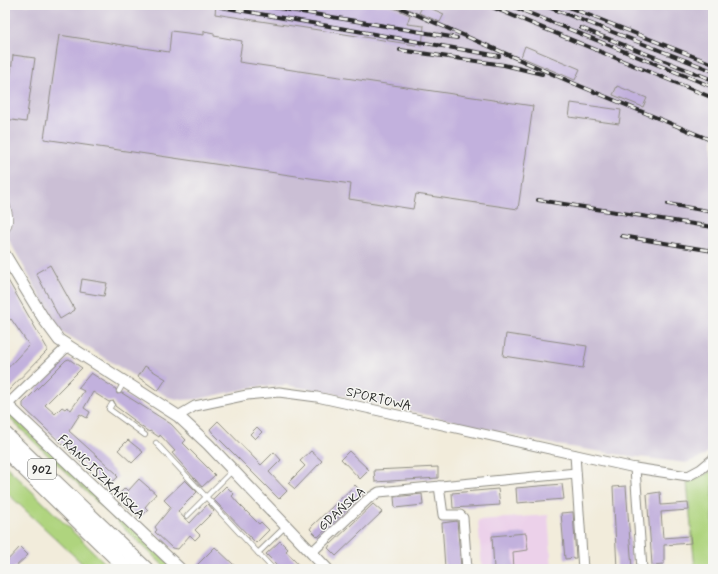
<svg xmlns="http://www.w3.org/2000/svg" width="718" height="574" viewBox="0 0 718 574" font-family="Mynerve,sans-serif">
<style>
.built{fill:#ecd1ea}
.industrial{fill:#cbbfd5}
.green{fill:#afd47e;stroke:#6d8054}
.building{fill:#c2b1dd}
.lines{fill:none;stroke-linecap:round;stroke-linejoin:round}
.service-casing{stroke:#8e8c83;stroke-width:6}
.minor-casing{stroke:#8e8c83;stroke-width:11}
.tertiary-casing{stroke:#8e8c83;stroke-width:13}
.primary-casing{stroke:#8e8c83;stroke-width:16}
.service{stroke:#fff;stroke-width:4.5}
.minor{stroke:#fff;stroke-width:9}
.tertiary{stroke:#fff;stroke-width:11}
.primary{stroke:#fff;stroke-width:14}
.rail-casing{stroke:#2b2b2b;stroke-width:4}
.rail{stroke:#f6f6f2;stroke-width:2.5;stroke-dasharray:8;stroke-linecap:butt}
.labels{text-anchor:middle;stroke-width:3;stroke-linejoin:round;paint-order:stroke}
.shield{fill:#f6f6f2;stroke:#686867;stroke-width:1}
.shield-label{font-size:12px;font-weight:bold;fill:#2b2b2b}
.street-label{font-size:13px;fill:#2b2b2b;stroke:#f6f6f2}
</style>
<rect width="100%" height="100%" fill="#f6f6f2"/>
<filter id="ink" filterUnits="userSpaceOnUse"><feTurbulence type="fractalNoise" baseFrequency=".025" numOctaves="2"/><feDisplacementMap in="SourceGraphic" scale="8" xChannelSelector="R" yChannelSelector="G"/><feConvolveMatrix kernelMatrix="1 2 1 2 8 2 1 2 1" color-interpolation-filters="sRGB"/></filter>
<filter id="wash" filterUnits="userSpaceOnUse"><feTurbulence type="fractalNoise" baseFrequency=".012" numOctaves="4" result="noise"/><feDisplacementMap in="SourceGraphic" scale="16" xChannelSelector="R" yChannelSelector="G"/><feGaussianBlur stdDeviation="0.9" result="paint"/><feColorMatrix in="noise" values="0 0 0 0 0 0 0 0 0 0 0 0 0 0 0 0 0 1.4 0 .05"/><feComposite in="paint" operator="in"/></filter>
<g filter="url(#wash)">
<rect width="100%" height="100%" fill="#f2ecdb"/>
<!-- built -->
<path class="built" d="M 548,515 L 552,569 L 482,569 L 478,520 Z"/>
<!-- industrial -->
<path class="industrial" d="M 5,5 L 713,5 L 713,448 L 702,457 L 686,463 L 623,455 L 557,445 L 332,393 L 286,385 L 254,387 L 198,399 L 182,400 L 168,397 L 63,332 L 57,326 L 5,233 Z"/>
<!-- green -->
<g class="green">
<path d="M 5,408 L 175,569 L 167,569 L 5,414 Z"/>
<path d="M 5,465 L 111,569 L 88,569 L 5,491 Z"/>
<path d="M 713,471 L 713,569 L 695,569 L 687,482 Z"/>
</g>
<g id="blocks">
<!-- building -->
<g class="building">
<path d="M 216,5 L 387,5 L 410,15 L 407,24 L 424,26 L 422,46 L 215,14 Z"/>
<path d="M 423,5 L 444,14 L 440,22 L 419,13 Z"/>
<path d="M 171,31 L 204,35 L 204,31 L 214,33 L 214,36 L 242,41 L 239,62 L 533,106 L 518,209 L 416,194 L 413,209 L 349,199 L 351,184 L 44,139 L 59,35 L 169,52 Z"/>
<path d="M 525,46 L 580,69 L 575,80 L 521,57 Z"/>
<path d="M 13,55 L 35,58 L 26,122 L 5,119 Z"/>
<path d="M 617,86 L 647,98 L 643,107 L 613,95 Z"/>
<path d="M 571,103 L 621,110 L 619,124 L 569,117 Z"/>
<path d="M 50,265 L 75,310 L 60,319 L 36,273 Z"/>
<path d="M 5,275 L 47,348 L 47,351 L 5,394 L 5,371 L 29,345 L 11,319 L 5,323 Z"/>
<path d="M 82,279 L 107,283 L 104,296 L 80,292 Z"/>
<path d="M 506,334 L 587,346 L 583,368 L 503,356 Z"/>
<path d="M 69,359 L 82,368 L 45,405 L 55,414 L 62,407 L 65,409 L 67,407 L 71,410 L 84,391 L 78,388 L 91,373 L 116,389 L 117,394 L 122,393 L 171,424 L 186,440 L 183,443 L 215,475 L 202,487 L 172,453 L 175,451 L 160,435 L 159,437 L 150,431 L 149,432 L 133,421 L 134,420 L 115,406 L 114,401 L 109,402 L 93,392 L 84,408 L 90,412 L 87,418 L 80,414 L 69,431 L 117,474 L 116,475 L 118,477 L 107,487 L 23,407 L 23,403 L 66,360 Z"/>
<path d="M 145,366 L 166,379 L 158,391 L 138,377 Z"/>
<path d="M 218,421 L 261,465 L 274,452 L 281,460 L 269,472 L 287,491 L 279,499 L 212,432 L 210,429 Z"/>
<path d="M 257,427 L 262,432 L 255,439 L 250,434 Z"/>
<path d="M 128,440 L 143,452 L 132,463 L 118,450 Z"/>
<path d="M 311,451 L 322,461 L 295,489 L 288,483 L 305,466 L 300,461 Z"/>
<path d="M 349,451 L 369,470 L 360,479 L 341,459 Z"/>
<path d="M 438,467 L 438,478 L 375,482 L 374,470 Z"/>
<path d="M 139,479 L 156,494 L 145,507 L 148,510 L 142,516 L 140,514 L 137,516 L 120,500 L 122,497 L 119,494 L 125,488 L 128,491 Z"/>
<path d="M 185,480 L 197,492 L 178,511 L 184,518 L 190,523 L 208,504 L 214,511 L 195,530 L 200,535 L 195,540 L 190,535 L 178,549 L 172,548 L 155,532 L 157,530 L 155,527 L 171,507 L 164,500 Z"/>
<path d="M 562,484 L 564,499 L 517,503 L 516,488 Z"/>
<path d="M 355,485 L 363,493 L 361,496 L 318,537 L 310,529 L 312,526 Z"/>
<path d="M 226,486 L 234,494 L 232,496 L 238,503 L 259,524 L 261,522 L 269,530 L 256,543 L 213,499 Z"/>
<path d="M 626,486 L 632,569 L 617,569 L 613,487 Z"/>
<path d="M 498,489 L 500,505 L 453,508 L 452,493 Z"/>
<path d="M 660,492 L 661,505 L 688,503 L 689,510 L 661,512 L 663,538 L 690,536 L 691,543 L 664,545 L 664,564 L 652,565 L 647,494 Z"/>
<path d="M 422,494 L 423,505 L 395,508 L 394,497 Z"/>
<path d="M 373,504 L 382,512 L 336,556 L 328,548 L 330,545 Z"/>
<path d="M 573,512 L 576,558 L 565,559 L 561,513 Z"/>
<path d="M 457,521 L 461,567 L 445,568 L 442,523 Z"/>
<path d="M 526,533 L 528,550 L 513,552 L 514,569 L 494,569 L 492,536 Z"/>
<path d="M 280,541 L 288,549 L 286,551 L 302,569 L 281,569 L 266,554 Z"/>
<path d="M 20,547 L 28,555 L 13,569 L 5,569 L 5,563 Z"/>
<path d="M 215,547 L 234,565 L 230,569 L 193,569 Z"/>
</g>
</g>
</g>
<g filter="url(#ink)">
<use href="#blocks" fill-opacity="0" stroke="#8e8c83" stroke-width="1"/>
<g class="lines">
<defs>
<g id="service">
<path d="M 5,198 C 9,210 14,222 5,232"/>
<path d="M 119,391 L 124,382"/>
<path d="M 112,404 L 109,409 L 145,435"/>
<path d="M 156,443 L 273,569"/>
<path d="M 187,516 L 233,470"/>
<path d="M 258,553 L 286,526"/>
</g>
<g id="minor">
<path d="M 7,405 L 67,347"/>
<path d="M 178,416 L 195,406 L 247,395 L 279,392 L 317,397 L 635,468 L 688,476 L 701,469 L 713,459"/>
<path d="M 575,455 L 583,569"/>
<path d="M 635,468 L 642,569"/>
<path d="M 439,486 L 443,515 L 460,515 L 463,518 L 467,569"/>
<path d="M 311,553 L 368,499 L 379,492 L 576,473"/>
</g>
<g id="tertiary">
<path d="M 5,255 L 45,321 L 59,340 L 178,416 L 208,444 L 327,569"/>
<path d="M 5,403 L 180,569"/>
</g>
<g id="primary">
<path d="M 5,434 L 146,569"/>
<path d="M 5,450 L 127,569"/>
</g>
</defs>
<!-- service casing -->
<use href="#service" class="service-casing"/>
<!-- minor casing -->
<use href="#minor" class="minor-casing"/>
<!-- tertiary casing -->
<use href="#tertiary" class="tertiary-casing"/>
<!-- primary casing -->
<use href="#primary" class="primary-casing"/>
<!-- service -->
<use href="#service" class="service"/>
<!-- minor -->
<use href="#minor" class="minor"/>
<!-- tertiary -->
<use href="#tertiary" class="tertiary"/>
<!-- primary -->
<use href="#primary" class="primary"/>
<defs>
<g id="rail">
<path d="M 260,5 L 457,38"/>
<path d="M 394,5 L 580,86 L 713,141"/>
<path d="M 487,5 L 713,98"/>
<path d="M 509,5 L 713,87"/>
<path d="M 543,5 L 713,71"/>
<path d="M 563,5 L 713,64"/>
<path d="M 221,7 L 499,56"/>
<path d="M 581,28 L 713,80"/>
<path d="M 400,50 L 504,65 L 542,74"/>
<path d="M 538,200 L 713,227"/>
<path d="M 668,204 L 713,212"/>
<path d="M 622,236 L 713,251"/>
</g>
</defs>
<!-- rail casing -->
<use href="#rail" class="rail-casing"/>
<!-- rail -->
<use href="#rail" class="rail"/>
</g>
</g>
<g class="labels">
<!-- shield labels -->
<rect class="shield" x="28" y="459" width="28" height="20" rx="3"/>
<g class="shield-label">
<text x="42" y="473">902</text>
</g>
<!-- street labels -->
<g class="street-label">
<text transform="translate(379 398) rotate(13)" y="5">SPORTOWA</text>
<text transform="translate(102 476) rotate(44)" y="5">FRANCISZKAŃSKA</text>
<text transform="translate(341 508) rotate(-42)" y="5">GDAŃSKA</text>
</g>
</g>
<!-- margin -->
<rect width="718" height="574" fill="none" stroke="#f6f6f2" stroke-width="20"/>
</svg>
